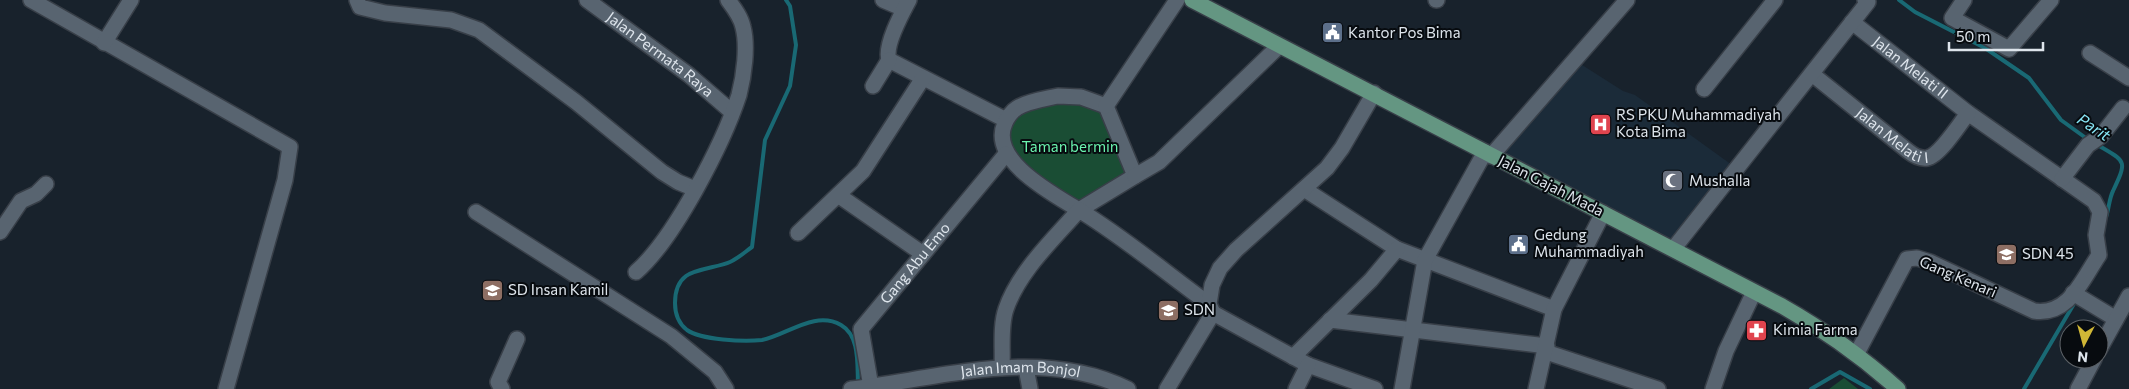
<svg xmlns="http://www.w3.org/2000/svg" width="2129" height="389" viewBox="0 0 2129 389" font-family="Commissioner,sans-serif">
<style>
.built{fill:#1b2b39}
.green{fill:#1a4d34}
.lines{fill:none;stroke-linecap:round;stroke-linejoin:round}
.stream{stroke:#196974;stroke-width:4}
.minor-casing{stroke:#383f48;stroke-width:18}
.major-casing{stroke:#383f48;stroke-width:18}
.minor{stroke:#586470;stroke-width:15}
.major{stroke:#649682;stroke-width:15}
.labels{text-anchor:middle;stroke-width:4;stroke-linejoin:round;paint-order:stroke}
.poi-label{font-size:15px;fill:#dee5ec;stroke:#070b0f;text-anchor:start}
.street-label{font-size:15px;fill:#dee5ec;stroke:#070b0f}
.park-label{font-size:15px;fill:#6bf4af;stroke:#070b0f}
.water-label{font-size:16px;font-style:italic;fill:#8ae9f9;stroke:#070b0f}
</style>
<rect width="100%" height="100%" fill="#18222c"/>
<!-- built -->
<path class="built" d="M 1579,63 L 1623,91 L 1635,95 L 1732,165 L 1673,242 L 1498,154 Z"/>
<!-- green -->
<g class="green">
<path d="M 1069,100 L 1097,108 L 1105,118 L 1130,174 L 1077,204 L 1040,180 L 1006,145 L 1011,122 L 1020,111 Z"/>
<path d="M 1844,378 L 1858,389 L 1829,389 Z"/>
</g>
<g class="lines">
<!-- stream -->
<g class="stream">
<path d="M 786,0 L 790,6 L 796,45 L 790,86 L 765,140 L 752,247 C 745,252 737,259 730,262 C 719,267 695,269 686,276 C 678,282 675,293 675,303 C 675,313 678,323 687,330 C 701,340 744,342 762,340 C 787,335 815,310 841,325 C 860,336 857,364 858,383"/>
<path d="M 1899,0 L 1915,12 L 1985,48 L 2029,78 L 2061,120 L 2090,141"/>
<path d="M 2096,144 C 2126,162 2128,159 2113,191 C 2109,199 2109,209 2106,217"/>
<path d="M 1811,389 L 1840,372 L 1870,389"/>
<path d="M 2024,389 L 2075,302"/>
</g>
<defs>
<g id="minor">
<path d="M 31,0 L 290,147 L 285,180 L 226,389"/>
<path d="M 357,0 L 360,7 L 385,13 L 451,20 L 479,30 L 576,102 L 662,172 L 678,182 L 695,189"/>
<path id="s1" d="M 587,0 L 689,75 L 732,112"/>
<path d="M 883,0 L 904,9"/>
<path d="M 909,0 C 902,13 884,46 889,60 L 1006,120"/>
<path d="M 1436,0 L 1437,0"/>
<path d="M 1964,0 L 1952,18 L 2009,49 L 2051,0"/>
<path id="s2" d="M 1852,22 L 1968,113 L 2094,201 L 2100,212 L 2096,235 L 2099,255 C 2082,280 2069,316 2034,311 L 1930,262 L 1917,258 L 1907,259 L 1857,353"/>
<path d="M 104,43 L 131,0"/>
<path d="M 2090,53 L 2129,78"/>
<path id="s3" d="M 1812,74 L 1908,151 C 1913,155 1920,159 1927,158 C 1939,156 1960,124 1968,113"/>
<path d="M 873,86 L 889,60"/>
<path d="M 1704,89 L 1775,0"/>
<path d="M 1058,96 L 1081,97 L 1106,106 L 1135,176 L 1079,210 C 1053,194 988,160 1005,123 C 1007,118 1012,111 1017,108 C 1028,101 1045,99 1058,96 Z"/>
<path d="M 1106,106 L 1177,0"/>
<path d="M 1491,156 L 1627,0"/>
<path d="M 1135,176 L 1159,162 L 1279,46"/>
<path d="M 2062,179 L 2088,145 L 2101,136 L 2123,108"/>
<path d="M 1304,189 L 1397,249 L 1554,309"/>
<path d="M 838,195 L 923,254"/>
<path d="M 476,212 L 671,336 L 715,372 L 726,389"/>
<path d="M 0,232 L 21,201 L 36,194 L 46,184"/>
<path d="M 798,233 L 863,171 L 923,78"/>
<path d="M 1674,248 L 1868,2 L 1865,0"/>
<path d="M 636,272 C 674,239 723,144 739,95 C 744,76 748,46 743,27 C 741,17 734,8 728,0"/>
<path d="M 2073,293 L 2116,319"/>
<path d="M 1213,313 L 1308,365 L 1375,389"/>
<path d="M 1330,320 L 1547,346"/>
<path d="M 2099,350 L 2129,296"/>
<path d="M 1546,352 L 1658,389"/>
<path d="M 1293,357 L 1371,280 L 1397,249"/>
<path d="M 1002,367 C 1003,349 1000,326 1006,309 C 1019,271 1053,240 1079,210 C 1125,238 1166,273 1209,304"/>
<path d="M 1026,368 L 1030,389"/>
<path id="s4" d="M 871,387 L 861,329 L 1006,154"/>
<path d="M 502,389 L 498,382 L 517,339"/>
<path id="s5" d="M 851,389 C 942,378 1041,346 1128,389"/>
<path d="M 1167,389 L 1213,313 L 1209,304 L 1212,285 L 1220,268 L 1236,250 L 1327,168 L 1342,148 L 1374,93"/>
<path d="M 1296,389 L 1308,365"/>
<path d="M 1402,389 L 1425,260 L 1485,152"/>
<path d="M 1536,389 L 1554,309 L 1603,213"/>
<path d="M 1713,389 L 1726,351 L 1754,292"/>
<path d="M 2078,389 L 2094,359"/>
</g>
<path id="major" d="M 1192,0 L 1782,306 C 1826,331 1860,355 1898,389"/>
</defs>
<!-- minor casing -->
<use href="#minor" class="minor-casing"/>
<!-- major casing -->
<use href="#major" class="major-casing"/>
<!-- minor -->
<use href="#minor" class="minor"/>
<!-- major -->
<use href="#major" class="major"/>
</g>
<!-- icons -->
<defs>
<symbol id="civic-square" viewBox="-11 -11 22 22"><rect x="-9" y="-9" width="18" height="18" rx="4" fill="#5c6f8a" stroke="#070b0f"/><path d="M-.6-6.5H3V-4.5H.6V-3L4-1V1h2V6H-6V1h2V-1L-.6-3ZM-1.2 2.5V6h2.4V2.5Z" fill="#fff"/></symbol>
<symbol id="hospital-square" viewBox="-11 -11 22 22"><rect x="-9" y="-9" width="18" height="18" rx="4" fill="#e0444e" stroke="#070b0f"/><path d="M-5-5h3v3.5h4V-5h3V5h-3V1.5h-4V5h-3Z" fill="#fff"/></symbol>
<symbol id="mosque-square" viewBox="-11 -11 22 22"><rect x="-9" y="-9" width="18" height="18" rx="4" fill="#6b7280" stroke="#070b0f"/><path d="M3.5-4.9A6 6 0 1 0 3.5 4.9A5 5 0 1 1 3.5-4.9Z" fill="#fff"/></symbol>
<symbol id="school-square" viewBox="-11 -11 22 22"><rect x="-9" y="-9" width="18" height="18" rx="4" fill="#8d6e63" stroke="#070b0f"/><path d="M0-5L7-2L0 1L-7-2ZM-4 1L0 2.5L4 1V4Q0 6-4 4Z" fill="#fff"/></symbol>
<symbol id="pharmacy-square" viewBox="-11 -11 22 22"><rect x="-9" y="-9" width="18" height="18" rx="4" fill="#e0444e" stroke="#070b0f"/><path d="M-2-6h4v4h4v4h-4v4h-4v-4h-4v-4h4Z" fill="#fff"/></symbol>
</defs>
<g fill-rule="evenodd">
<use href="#civic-square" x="1320" y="20" width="25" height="25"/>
<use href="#hospital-square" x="1588" y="112" width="25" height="25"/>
<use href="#mosque-square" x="1660" y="168" width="25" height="25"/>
<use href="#civic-square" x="1506" y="232" width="25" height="25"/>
<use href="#school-square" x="1994" y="242" width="25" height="25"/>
<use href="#school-square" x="480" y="278" width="25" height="25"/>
<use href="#school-square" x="1156" y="298" width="25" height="25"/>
<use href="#pharmacy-square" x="1744" y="318" width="25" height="25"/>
</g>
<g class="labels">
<!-- poi labels -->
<g class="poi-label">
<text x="1348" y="38">Kantor Pos Bima</text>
<text x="1616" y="120">RS PKU Muhammadiyah<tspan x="1616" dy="17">Kota Bima</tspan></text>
<text x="1689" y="186">Mushalla</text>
<text x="1534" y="240">Gedung<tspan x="1534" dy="17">Muhammadiyah</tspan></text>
<text x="2022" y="259">SDN 45</text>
<text x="508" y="295">SD Insan Kamil</text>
<text x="1184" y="315">SDN</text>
<text x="1773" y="335">Kimia Farma</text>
</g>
<!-- street labels -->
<g class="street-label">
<text dy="5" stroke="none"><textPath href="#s1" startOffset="91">Jalan Permata Raya</textPath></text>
<text dy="5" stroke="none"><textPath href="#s2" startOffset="74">Jalan Melati II</textPath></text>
<text dy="5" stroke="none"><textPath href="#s3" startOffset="102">Jalan Melati I</textPath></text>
<text transform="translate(1551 186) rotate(27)" y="5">Jalan Gajah Mada</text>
<text dy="5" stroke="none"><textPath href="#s4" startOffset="144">Gang Abu Emo</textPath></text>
<text transform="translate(1958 277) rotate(23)" y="5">Gang Kenari</text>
<text dy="5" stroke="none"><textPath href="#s5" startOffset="171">Jalan Imam Bonjol</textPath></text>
</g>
<!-- park labels -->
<g class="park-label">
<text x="1070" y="152">Taman bermin</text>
</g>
<!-- water labels -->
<g class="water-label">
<text transform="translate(2094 127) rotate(33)" y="6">Parit</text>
</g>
</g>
<!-- north arrow -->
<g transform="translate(2084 344) rotate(186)"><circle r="24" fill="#070b0f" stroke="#5d6267"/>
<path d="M0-4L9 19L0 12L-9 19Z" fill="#d0b736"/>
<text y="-8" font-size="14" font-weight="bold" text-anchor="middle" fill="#dee5ec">N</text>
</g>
<!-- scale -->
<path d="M1949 42v8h94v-8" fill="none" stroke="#dee5ec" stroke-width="2.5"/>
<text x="1956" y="42" font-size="15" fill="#dee5ec" stroke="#070b0f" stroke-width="4" paint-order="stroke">50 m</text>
</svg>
